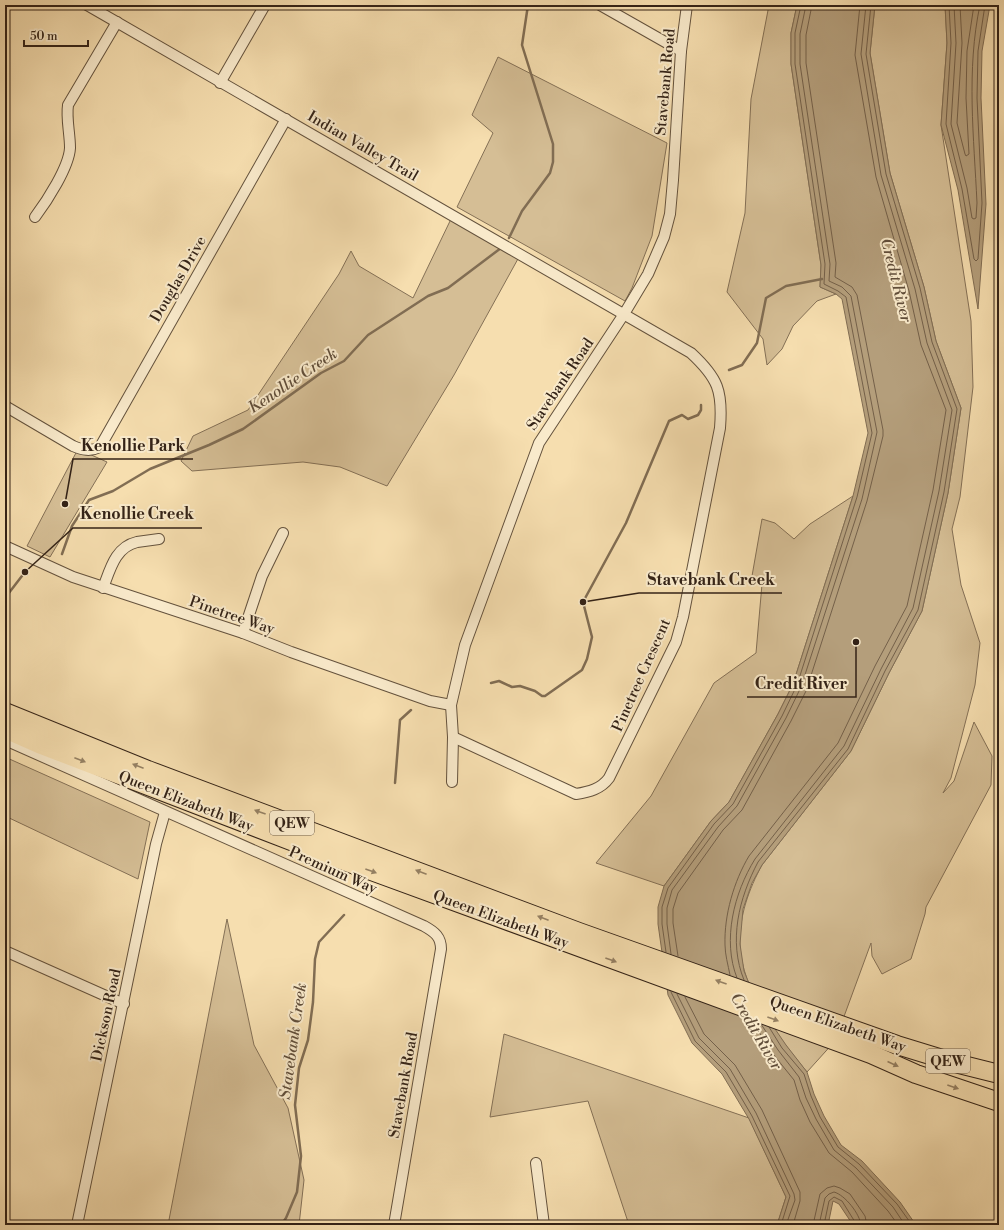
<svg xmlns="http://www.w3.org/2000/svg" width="1004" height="1230" viewBox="0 0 1004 1230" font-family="'Libre Bodoni',serif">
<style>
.green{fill:#d5be95;stroke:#847056}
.water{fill:#b49e7b;stroke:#816d53}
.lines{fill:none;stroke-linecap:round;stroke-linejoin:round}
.shore{stroke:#746049;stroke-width:1}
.stream{stroke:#816d53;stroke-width:2.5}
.street-casing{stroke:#64523d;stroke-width:12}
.highway-casing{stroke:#342317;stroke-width:20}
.street{stroke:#f9eacb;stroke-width:10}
.highway{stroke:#f6deaf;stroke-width:18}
.oneway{fill:#958063}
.labels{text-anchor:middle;stroke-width:4;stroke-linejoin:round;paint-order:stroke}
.shield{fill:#f9eacb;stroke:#6f5f4d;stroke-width:1}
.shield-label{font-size:14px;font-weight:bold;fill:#342317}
.street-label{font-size:15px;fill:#342317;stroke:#f9eacb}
.water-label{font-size:16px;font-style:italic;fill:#614e3a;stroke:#f9eacb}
.leader{fill:none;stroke:#342317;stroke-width:1.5}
.callout-dot{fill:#342317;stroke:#f9eacb;stroke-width:1.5}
.callout-label{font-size:16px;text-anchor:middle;font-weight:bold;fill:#342317;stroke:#f9eacb;stroke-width:4;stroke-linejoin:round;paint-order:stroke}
</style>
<rect width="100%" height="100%" fill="#f6deaf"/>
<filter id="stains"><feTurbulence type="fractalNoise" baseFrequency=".005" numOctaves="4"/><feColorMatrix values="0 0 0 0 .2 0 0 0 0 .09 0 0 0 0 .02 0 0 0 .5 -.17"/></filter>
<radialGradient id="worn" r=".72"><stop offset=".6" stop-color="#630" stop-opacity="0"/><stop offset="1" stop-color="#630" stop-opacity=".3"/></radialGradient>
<!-- green -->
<g class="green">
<path d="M 769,5 L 797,5 L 791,33 L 791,64 L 821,265 L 820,287 L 836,294 L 817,301 L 793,326 L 782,349 L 767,365 L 763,339 L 727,292 L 745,213 L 751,99 Z"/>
<path d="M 875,5 L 945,5 L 947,43 L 941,125 L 971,321 L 973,387 L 960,497 L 952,529 L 961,585 L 980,643 L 975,685 L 951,778 L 943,793 L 954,781 L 974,722 L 992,756 L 991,785 L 926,907 L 925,914 L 911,959 L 882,974 L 872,956 L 871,943 L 835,1041 L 807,1072 C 779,1038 741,990 740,944 C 739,916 749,889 762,865 L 851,751 L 889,673 L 922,611 L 948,493 L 961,408 L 936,341 L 924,287 L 890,173 L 870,53 Z"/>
<path d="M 498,57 L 667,143 L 652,236 L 632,288 L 625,301 L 457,207 L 493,133 L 472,115 Z"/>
<path d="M 451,219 L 519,257 L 454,375 L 387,486 L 340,467 L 303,462 L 192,471 L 181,461 L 193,436 L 248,410 L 339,274 L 351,251 L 359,266 L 413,298 Z"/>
<path d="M 78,449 L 107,462 L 50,557 L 27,546 Z"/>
<path d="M 853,496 L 793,684 L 778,714 L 729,802 L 711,821 L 664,886 L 596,863 L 651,796 L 714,683 L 756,653 L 762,584 L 752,576 L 762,519 L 775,523 L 794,539 L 810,524 Z"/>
<path d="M 5,757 L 150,822 L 138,879 L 5,816 Z"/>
<path d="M 227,919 L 254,1045 L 288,1108 L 304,1180 L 299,1225 L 168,1225 Z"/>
<path d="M 504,1034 L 749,1118 L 786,1197 L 777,1225 L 629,1225 L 588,1101 L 490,1117 Z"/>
</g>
<!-- water -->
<g class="water">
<path d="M 797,5 L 875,5 L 870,53 L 890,173 L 924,287 L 936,341 L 961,408 L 948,493 L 922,611 L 889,673 L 851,751 L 762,865 L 752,883 L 743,909 L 740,944 L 744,971 L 756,1001 L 786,1045 L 807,1072 L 814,1094 L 824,1116 L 841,1145 L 862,1161 L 900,1202 L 916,1225 L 853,1225 L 839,1204 L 833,1201 L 828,1225 L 777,1225 L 786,1197 L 749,1119 L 722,1074 L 692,1043 L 668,995 L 658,924 L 658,907 L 664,886 L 711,821 L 729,802 L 778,714 L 793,684 L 853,496 L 868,433 L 842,299 L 836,294 L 820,287 L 821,265 L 791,64 L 791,33 Z"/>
<path d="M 945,5 L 990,5 L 982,51 L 981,98 L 986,204 L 978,309 L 958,190 L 941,125 L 947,43 Z"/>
</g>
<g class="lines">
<!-- shore -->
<g class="shore">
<path d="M 949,5 L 951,43 L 946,124 L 962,189 L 974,259 L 976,261 L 978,259 L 982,203 L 977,98 L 978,51 L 985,5"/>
<path d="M 954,5 L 956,43 L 951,124 L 967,188 L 972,218 L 974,219 L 976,218 L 977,203 C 974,138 966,70 980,5"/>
<path d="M 960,5 L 962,43 L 957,123 L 965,154 L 966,156 L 969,154 L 966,98 L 967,51 L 974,5"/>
<path d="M 666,952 L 662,924 L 662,907 L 668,888 L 714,824 L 733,804 L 782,716 L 797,685 L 857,497 L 872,433 L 846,297 L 838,291 L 824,284 L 825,264 L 795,64 L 795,33 L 801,5"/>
<path d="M 671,954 L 667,924 L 667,908 L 672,890 L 718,827 L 737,806 L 786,718 L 801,687 L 862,499 L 877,432 L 851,296 L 842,287 L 829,281 L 830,264 L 800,64 L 800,34 L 806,5"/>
<path d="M 678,956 L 673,923 L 673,909 L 678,893 L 723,830 L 742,810 L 791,721 L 806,691 L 867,501 L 883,436 L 883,430 L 857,295 L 852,287 L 835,277 L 836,263 L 806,63 L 806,35 L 812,5"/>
<path d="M 730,975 C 728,965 725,954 725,945 C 724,915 734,881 749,856 L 838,743 L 875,666 L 907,606 L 933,490 L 946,410 L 921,345 L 909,291 L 876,177 L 855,55 L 860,5"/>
<path d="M 737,978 C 722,940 734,893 755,859 L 844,746 L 881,669 L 913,608 L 939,491 L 952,410 L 927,343 L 915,289 L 881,175 L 861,54 L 866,5"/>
<path d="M 744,980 C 728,941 739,898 758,862 L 848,749 L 885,671 L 918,610 L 944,492 L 957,409 L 932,342 L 920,288 L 886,174 L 866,54 L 871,5"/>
<path d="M 671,992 L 695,1041 L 726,1072 L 752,1116 L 790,1196 L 781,1225"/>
<path d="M 677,994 L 699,1038 L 730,1069 L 756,1113 L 794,1194 L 795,1200 L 786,1225"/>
<path d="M 685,997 L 704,1034 L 735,1065 L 762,1110 L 800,1192 L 800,1201 L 793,1225"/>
<path d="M 752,1021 L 773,1054 L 794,1080 L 800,1100 L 810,1122 L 829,1153 L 852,1172 L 888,1211 L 898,1225"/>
<path d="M 761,1024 L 778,1050 L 799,1077 L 806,1098 L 816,1119 L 834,1150 L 856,1168 L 893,1207 L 905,1225"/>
<path d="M 769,1027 L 782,1048 L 804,1074 L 811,1096 L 820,1117 L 838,1147 L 859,1164 L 897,1204 L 912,1225"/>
<path d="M 813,1225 L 820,1194 L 827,1188 L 834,1186 L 840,1188 L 850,1194 L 865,1216 L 867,1225"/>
<path d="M 819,1225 L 825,1198 L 829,1194 L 834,1192 C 845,1195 860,1214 861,1225"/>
<path d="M 824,1225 L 829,1201 L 834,1197 L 842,1201 L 855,1222 L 856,1225"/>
</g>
<!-- stream -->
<g class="stream">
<path d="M 509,238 L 522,211 L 550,173 L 553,162 L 553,144 L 522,45 L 528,5"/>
<path d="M 729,370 L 742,365 L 757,343 L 766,298 L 786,286 L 822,279"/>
<path d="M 62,554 L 72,526 L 89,500 L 113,491 L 150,469 L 209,445 L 243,429 L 321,373 L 344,361 L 368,335 L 428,296 L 448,288 L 501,248"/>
<path d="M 5,598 L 25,572"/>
<path d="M 491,683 L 499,681 L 512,687 L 520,686 L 535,691 L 542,696 L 545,696 L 582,670 L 587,659 L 592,637 L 583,602 L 626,523 L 669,421 L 682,415 L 688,419 L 698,415 L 701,410 L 701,405"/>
<path d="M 395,783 L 400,720 L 411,710"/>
<path d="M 281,1225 L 286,1218 L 297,1192 L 301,1156 L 295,1105 L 299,1068 L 308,1040 L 313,1002 L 315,959 L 319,942 L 344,915"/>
</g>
<defs>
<g id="street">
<path d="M 87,5 L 691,353 C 718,378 723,391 720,428 L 683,617 L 676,642 L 609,778 C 601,789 589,792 576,794 L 453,737"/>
<path d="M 600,5 L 681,51"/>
<path d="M 220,83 L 265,5"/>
<path d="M 35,217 C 47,201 69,167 70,148 C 70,133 66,119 68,105 L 117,22"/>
<path d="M 5,406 L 73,446 C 83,450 90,452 100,447 L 286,119"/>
<path d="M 5,546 L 73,577 L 243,633 L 291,652 L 430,701 L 451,705"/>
<path d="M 103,588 C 110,570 115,547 137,542 C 144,541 152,540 159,539"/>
<path d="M 243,633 L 262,576 L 283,533"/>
<path d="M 5,740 L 424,926 C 435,932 441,937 441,949 L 394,1225"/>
<path d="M 452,782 L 453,737 L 451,705 L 465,645 L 539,443 L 624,314 L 648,274 L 664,237 L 670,214 L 673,180 L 681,51 L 687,5"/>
<path d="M 5,951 L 124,1004"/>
<path d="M 536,1163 L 544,1225"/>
<path d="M 77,1225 L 156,844 L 165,812"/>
</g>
<g id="highway">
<path d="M 5,712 L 148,770 L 579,932 L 897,1045 L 959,1064 L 999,1074"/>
<path d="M 5,729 L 39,744 L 325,854 L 871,1054 L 916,1074 L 999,1102"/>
</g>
</defs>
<!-- street casing -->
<use href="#street" class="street-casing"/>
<!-- highway casing -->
<use href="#highway" class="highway-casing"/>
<!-- street -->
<use href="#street" class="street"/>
<!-- highway -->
<use href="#highway" class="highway"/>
</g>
<!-- one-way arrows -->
<defs><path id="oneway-solid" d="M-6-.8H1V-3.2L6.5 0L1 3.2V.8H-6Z"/></defs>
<g class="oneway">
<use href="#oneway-solid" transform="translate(80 760) rotate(21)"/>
<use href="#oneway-solid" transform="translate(138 766) rotate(-159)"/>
<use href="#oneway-solid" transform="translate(260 812) rotate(-160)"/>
<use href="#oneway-solid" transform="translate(371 871) rotate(20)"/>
<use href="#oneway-solid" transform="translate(421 872) rotate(-159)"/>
<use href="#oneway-solid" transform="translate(543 918) rotate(-159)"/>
<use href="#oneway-solid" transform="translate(611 960) rotate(20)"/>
<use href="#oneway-solid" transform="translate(721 982) rotate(-160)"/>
<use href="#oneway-solid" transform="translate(773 1019) rotate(20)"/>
<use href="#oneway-solid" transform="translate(893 1064) rotate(24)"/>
<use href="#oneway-solid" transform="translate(953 1087) rotate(19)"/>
</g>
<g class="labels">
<!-- shield labels -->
<g class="shield">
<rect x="270" y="811" width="44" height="24" rx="3"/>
<rect x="926" y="1049" width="44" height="24" rx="3"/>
</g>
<g class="shield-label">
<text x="292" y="828">QEW</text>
<text x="948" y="1066">QEW</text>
</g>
<!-- street labels -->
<g class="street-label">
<text transform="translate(665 82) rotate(-85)" y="5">Stavebank Road</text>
<text transform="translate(363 146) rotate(30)" y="5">Indian Valley Trail</text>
<text transform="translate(178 279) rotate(-60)" y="5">Douglas Drive</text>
<text transform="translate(560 384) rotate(-56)" y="5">Stavebank Road</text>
<text transform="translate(232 615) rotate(19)" y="5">Pinetree Way</text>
<text transform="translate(641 675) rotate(-66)" y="5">Pinetree Crescent</text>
<text transform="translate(186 801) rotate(21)" y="5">Queen Elizabeth Way</text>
<text transform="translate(333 870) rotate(24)" y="5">Premium Way</text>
<text transform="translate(501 919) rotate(20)" y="5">Queen Elizabeth Way</text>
<text transform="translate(106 1015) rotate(-78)" y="5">Dickson Road</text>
<text transform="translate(838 1024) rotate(19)" y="5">Queen Elizabeth Way</text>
<text transform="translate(403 1085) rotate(-80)" y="5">Stavebank Road</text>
</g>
<!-- water labels -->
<g class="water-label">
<text transform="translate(897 280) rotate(76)" y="6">Credit River</text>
<text transform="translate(292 380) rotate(-34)" y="6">Kenollie Creek</text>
<text transform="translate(757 1031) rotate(60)" y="6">Credit River</text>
<text transform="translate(292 1041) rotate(-82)" y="6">Stavebank Creek</text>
</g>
</g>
<!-- callouts -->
<path class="leader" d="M65 504L73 459H193M25 572L73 528H202M583 602L639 593H782M856 642L856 697H747"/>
<g class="callout-dot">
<circle cx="65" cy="504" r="4"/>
<circle cx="25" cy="572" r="4"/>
<circle cx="583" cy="602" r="4"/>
<circle cx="856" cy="642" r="4"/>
</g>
<g class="callout-label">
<text x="133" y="451">Kenollie Park</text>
<text x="137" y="519">Kenollie Creek</text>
<text x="711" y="585">Stavebank Creek</text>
<text x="801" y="689">Credit River</text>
</g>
<!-- margin -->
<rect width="1004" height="1230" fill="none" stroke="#f6deaf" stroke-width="20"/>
<rect x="6" y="6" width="992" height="1218" fill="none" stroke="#342317" stroke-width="2"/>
<rect x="10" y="10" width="984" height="1210" fill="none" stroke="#342317"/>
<!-- scale -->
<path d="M24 40v6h64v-6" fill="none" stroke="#342317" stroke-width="2"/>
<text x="30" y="40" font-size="12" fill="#342317" stroke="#f9eacb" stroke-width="3" paint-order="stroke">50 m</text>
<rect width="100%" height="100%" filter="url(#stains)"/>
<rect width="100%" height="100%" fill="url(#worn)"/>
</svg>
